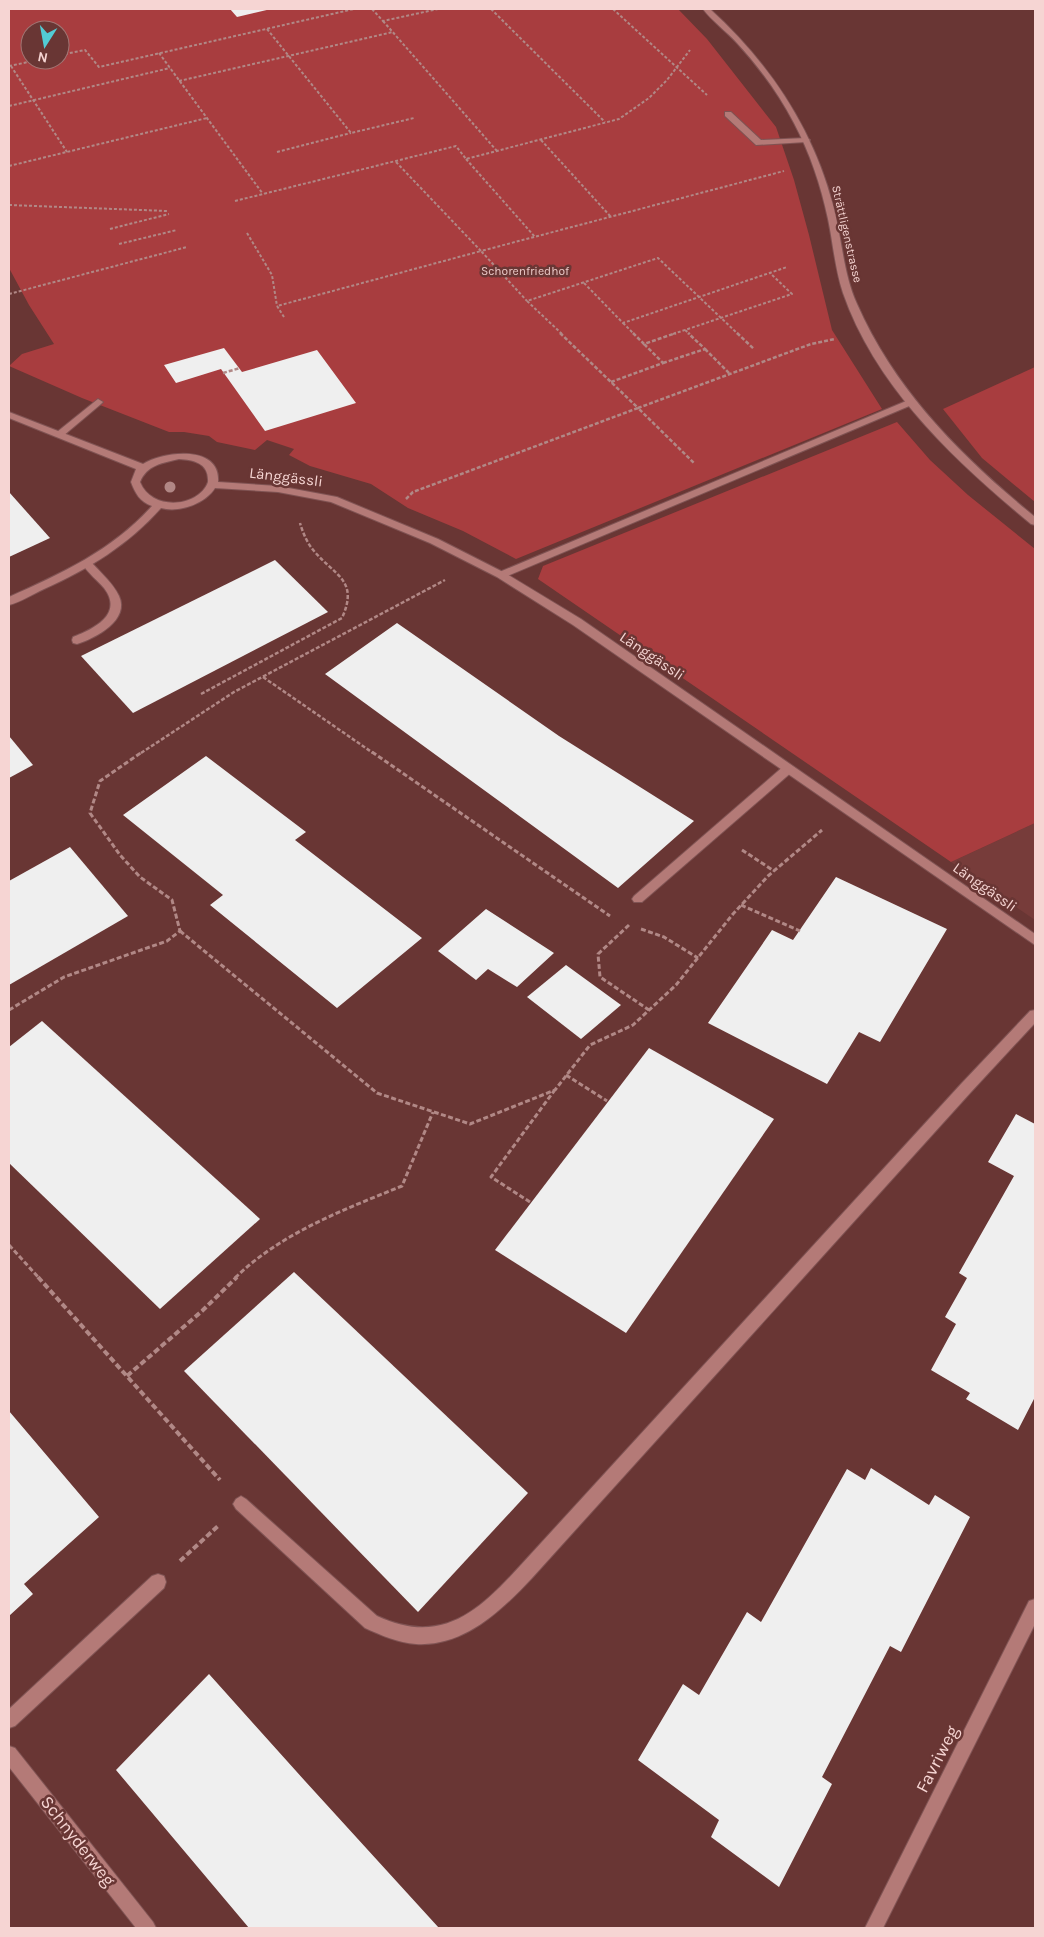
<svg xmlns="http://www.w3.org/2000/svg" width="1044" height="1937" viewBox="0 0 1044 1937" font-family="Karla,sans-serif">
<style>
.built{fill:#773c3a}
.green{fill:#a83d3f;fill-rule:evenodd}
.building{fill:#efefef}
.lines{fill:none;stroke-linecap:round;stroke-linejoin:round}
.lane-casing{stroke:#7f5353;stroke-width:2}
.street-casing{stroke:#7f5353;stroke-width:2}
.secondary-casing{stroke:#7f5353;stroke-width:2}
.path-far3{stroke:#b18886;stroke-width:2;stroke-dasharray:3 2;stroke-linecap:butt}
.path-far2{stroke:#b18886;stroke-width:2.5;stroke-dasharray:4 2;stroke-linecap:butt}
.path-far1{stroke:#b18886;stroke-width:3;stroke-dasharray:5 2.5;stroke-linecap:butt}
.path{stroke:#b18886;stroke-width:4;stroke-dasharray:6 3;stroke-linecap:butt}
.lane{fill:#b47a77;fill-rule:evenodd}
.street{fill:#b47a77;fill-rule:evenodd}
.secondary{fill:#b47a77;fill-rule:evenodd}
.tree{fill:#b18785}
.labels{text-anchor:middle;stroke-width:5;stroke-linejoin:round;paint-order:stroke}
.far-street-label{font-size:12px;fill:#f6d5d3;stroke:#693634}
.far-park-label{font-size:12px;fill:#ecc9c7;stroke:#693634}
.street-label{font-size:15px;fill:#f6d5d3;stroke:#693634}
.near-street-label{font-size:18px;fill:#f6d5d3;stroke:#693634}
</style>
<rect width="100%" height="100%" fill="#693634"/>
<!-- built -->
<path class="built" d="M 1035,823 L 1035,920 L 951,862 Z"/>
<!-- green -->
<g class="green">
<path d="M 9,9 L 678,9 L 707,39 L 776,127 L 794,180 L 809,235 L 832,330 L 882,409 L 516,559 L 463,531 L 408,508 L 371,484 L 310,466 L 289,455 L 294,449 L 267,440 L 255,450 L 217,442 L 209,436 L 184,432 L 169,432 L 82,398 L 9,366 L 22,354 L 54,344 L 29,305 L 9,268 ZM 30,30 L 60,30 L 60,60 L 30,60 Z"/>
<path d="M 1035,367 L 1035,502 L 982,458 L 943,409 Z"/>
<path d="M 897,422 L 930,460 L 968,495 L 1035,549 L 1035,823 L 951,862 L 538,579 L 543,566 Z"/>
</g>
<!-- building -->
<g class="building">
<path d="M 230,9 L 271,9 L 237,17 Z"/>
<path d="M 224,348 L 242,372 L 317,350 L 356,403 L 265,431 L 221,369 L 176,383 L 164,365 Z"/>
<path d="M 9,492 L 50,538 L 9,557 Z"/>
<path d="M 275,560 L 328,612 L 133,713 L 81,656 Z"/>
<path d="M 397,623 L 559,736 L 694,821 L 618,888 L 325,674 Z"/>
<path d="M 9,736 L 33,765 L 9,778 Z"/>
<path d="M 206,756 L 306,832 L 295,840 L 422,938 L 337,1008 L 210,905 L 223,895 L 123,815 Z"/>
<path d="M 70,847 L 128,916 L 9,985 L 9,881 Z"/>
<path d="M 836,877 L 947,929 L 880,1042 L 859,1032 L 827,1084 L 708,1023 L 772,930 L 793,940 Z"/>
<path d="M 486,909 L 554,953 L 517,987 L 488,969 L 476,980 L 438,951 Z"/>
<path d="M 566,965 L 621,1005 L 581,1039 L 527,997 Z"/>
<path d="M 42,1021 L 260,1219 L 160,1309 L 9,1163 L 9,1047 Z"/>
<path d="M 649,1048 L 774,1119 L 626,1333 L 495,1250 Z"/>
<path d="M 1016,1114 L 1035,1124 L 1035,1397 L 1018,1430 L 966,1399 L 970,1393 L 931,1370 L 956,1324 L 945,1317 L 967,1278 L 959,1273 L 1014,1176 L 988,1162 Z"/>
<path d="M 294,1272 L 528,1493 L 418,1612 L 184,1371 Z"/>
<path d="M 9,1411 L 99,1517 L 24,1584 L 33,1594 L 9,1616 Z"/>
<path d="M 871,1468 L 929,1505 L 935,1495 L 970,1517 L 901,1652 L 890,1646 L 822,1777 L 832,1784 L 779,1887 L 711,1837 L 719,1820 L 638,1760 L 683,1684 L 699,1695 L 747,1612 L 761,1622 L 847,1469 L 865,1480 Z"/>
<path d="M 209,1674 L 305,1781 L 439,1928 L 249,1928 L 116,1770 Z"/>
</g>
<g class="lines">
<defs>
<g id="lane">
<path d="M 725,112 L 731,112 L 761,140 L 806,138 L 810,140 L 806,142 L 756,145 L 725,116 Z"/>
<path d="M 98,399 L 103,402 L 101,404 L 63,436 L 57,436 L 57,432 Z"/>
<path d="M 911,399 L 916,402 L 914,404 L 505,577 L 501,579 L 496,575 L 497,573 Z"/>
<path d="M 88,562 L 92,563 C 101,573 113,583 119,596 C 130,620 96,638 77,644 L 73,643 L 72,640 L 73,637 C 94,629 124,614 104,588 C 97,580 89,574 83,565 Z"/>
<path d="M 789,764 L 795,768 L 793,771 L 642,902 L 634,902 L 632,899 L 634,896 L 785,765 Z"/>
</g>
<g id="street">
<path d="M 9,412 L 143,464 C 163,451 221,444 218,482 L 278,486 L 337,497 L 438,539 L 505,573 L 581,619 L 1035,934 L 1035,945 L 573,625 L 497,577 L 430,543 L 331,502 L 278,492 L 215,488 C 205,504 179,513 161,508 C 128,545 89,569 44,589 C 33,594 21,602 9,605 L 9,597 C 62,573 113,550 152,506 C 140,502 135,493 131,482 L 136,469 L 9,418 ZM 179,459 C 194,460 209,463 208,482 C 199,507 152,512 140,482 C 147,465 162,463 179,459 Z"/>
<path d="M 1035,1010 L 1035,1023 L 971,1092 L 532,1578 C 502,1610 464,1647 416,1644 C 398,1643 381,1635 365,1628 L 236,1509 L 233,1504 L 236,1499 L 241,1496 L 246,1499 L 377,1616 C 441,1646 478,1612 520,1566 L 961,1084 L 1030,1011 Z"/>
<path d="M 158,1574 L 164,1576 L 166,1582 L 164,1588 L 15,1726 L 9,1728 L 9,1709 L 152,1576 Z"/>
<path d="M 1035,1599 L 1035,1624 L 883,1928 L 865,1928 L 1029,1601 Z"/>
<path d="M 9,1746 L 15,1748 L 153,1922 L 156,1928 L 136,1928 L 9,1767 Z"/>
</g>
<path id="secondary" d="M 703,9 L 710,9 C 769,63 812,126 833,205 C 842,238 843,273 857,304 C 895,391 963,458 1035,517 L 1035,525 L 1031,524 C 956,462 876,388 843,293 C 835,269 833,243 828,219 C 821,186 810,153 794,123 C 779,94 759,67 737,43 C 726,31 712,21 703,9 Z"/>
</defs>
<!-- lane casing -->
<use href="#lane" class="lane-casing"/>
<!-- street casing -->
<use href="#street" class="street-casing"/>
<!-- secondary casing -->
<use href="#secondary" class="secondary-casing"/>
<!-- path-far3 -->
<g class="path-far3">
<path d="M 372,9 L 383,21 L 438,9"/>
<path d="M 491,9 L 605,122"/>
<path d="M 613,9 L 707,95"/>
<path d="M 383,21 L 497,151"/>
<path d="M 267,29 L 351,133 L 414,118"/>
<path d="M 159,53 L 263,194"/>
<path d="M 60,55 L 85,50 L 99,67 L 354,9"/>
<path d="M 9,66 L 38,60"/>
<path d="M 11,66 L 67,152"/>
<path d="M 179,81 L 393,32"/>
<path d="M 9,106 L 170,68"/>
<path d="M 541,140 L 611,217"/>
<path d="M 277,152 L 351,133"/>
<path d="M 466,159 L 535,237"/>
<path d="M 396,162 L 481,251 L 784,171"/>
<path d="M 9,166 L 207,118"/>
<path d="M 235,201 L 456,146 L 466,159 L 619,119 L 649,98 L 667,80 L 690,50"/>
<path d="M 9,205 L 167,211"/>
<path d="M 110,229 L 169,214"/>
<path d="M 247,233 L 272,275 L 277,306"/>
<path d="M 119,244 L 177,230"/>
<path d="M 584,283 L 623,323 L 787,267"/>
<path d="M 9,294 L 187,247"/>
<path d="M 284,317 L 277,306 L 481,251 L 527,301"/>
<path d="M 623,323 L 634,334"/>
<path d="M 685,330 L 690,334"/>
<path d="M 562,334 L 527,301 L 658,258 L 738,334"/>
<path d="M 673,334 L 792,294 L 770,273"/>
</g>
<!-- path-far2 -->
<g class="path-far2">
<path d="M 560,333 L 638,408 L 811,344 L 835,339"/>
<path d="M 633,333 L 644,344 L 676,333"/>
<path d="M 737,333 L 754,349"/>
<path d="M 705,349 L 730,374"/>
<path d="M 663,363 L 705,349 L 688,333"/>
<path d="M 223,373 L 240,368"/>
<path d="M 611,382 L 663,363 L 644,344"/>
<path d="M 406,499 L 413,492 L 638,408 L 694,463"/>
<path d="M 263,677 L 373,753"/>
<path d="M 201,694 L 342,618 C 359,580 335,576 314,551 C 307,543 303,533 300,523"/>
<path d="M 141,753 L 234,692 L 445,580"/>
</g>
<!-- path-far1 -->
<g class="path-far1">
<path d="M 372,752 L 610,916"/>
<path d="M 742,850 L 774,871"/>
<path d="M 741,905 L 800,931"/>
<path d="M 629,925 L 598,954 L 600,977 L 649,1010"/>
<path d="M 641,929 L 664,937 L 698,958"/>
<path d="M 180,931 L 377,1093 L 470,1124 L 555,1090 L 590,1045 L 633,1025 L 676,985 L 733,914 L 768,876 L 822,830"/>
<path d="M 9,1010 L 64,977 L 167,941 L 180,931 L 172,900 L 140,877 L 120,855 L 90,813 L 100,781 L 142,752"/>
<path d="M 566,1075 L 607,1101"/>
<path d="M 530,1202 L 491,1177 L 554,1091"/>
<path d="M 9,1245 L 39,1278"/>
<path d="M 235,1278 C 281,1233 343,1210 402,1186 L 433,1112"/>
</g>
<!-- path -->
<g class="path">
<path d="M 38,1277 L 220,1480"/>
<path d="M 127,1376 L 202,1311 L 237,1277"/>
<path d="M 180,1561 L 218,1526"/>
</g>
<!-- lane -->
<use href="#lane" class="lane"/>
<!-- street -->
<use href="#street" class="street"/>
<!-- secondary -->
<use href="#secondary" class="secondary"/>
</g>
<!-- trees -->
<circle class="tree" cx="170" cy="487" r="5.5"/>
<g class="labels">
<!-- far-street labels -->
<g class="far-street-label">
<text transform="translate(847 234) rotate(77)" y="4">Strättligenstrasse</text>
</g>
<!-- far-park labels -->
<g class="far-park-label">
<text x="525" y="275">Schorenfriedhof</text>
</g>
<!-- street labels -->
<g class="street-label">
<text transform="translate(286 477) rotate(7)" y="5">Länggässli</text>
<text transform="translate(652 656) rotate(34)" y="5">Länggässli</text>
<text transform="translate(985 887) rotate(35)" y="5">Länggässli</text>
</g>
<!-- near-street labels -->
<g class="near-street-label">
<text transform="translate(937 1759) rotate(-63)" y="6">Favriweg</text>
<text transform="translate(78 1841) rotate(52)" y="6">Schnyderweg</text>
</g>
</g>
<!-- border -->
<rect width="1044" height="1937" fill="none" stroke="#f6d5d3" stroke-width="20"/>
<!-- north arrow -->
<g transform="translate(45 45) rotate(191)"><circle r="24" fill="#693634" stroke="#a17674"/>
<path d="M0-4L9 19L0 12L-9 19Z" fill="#52ccd5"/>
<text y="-8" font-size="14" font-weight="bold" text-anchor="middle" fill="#f6d5d3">N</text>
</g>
</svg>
